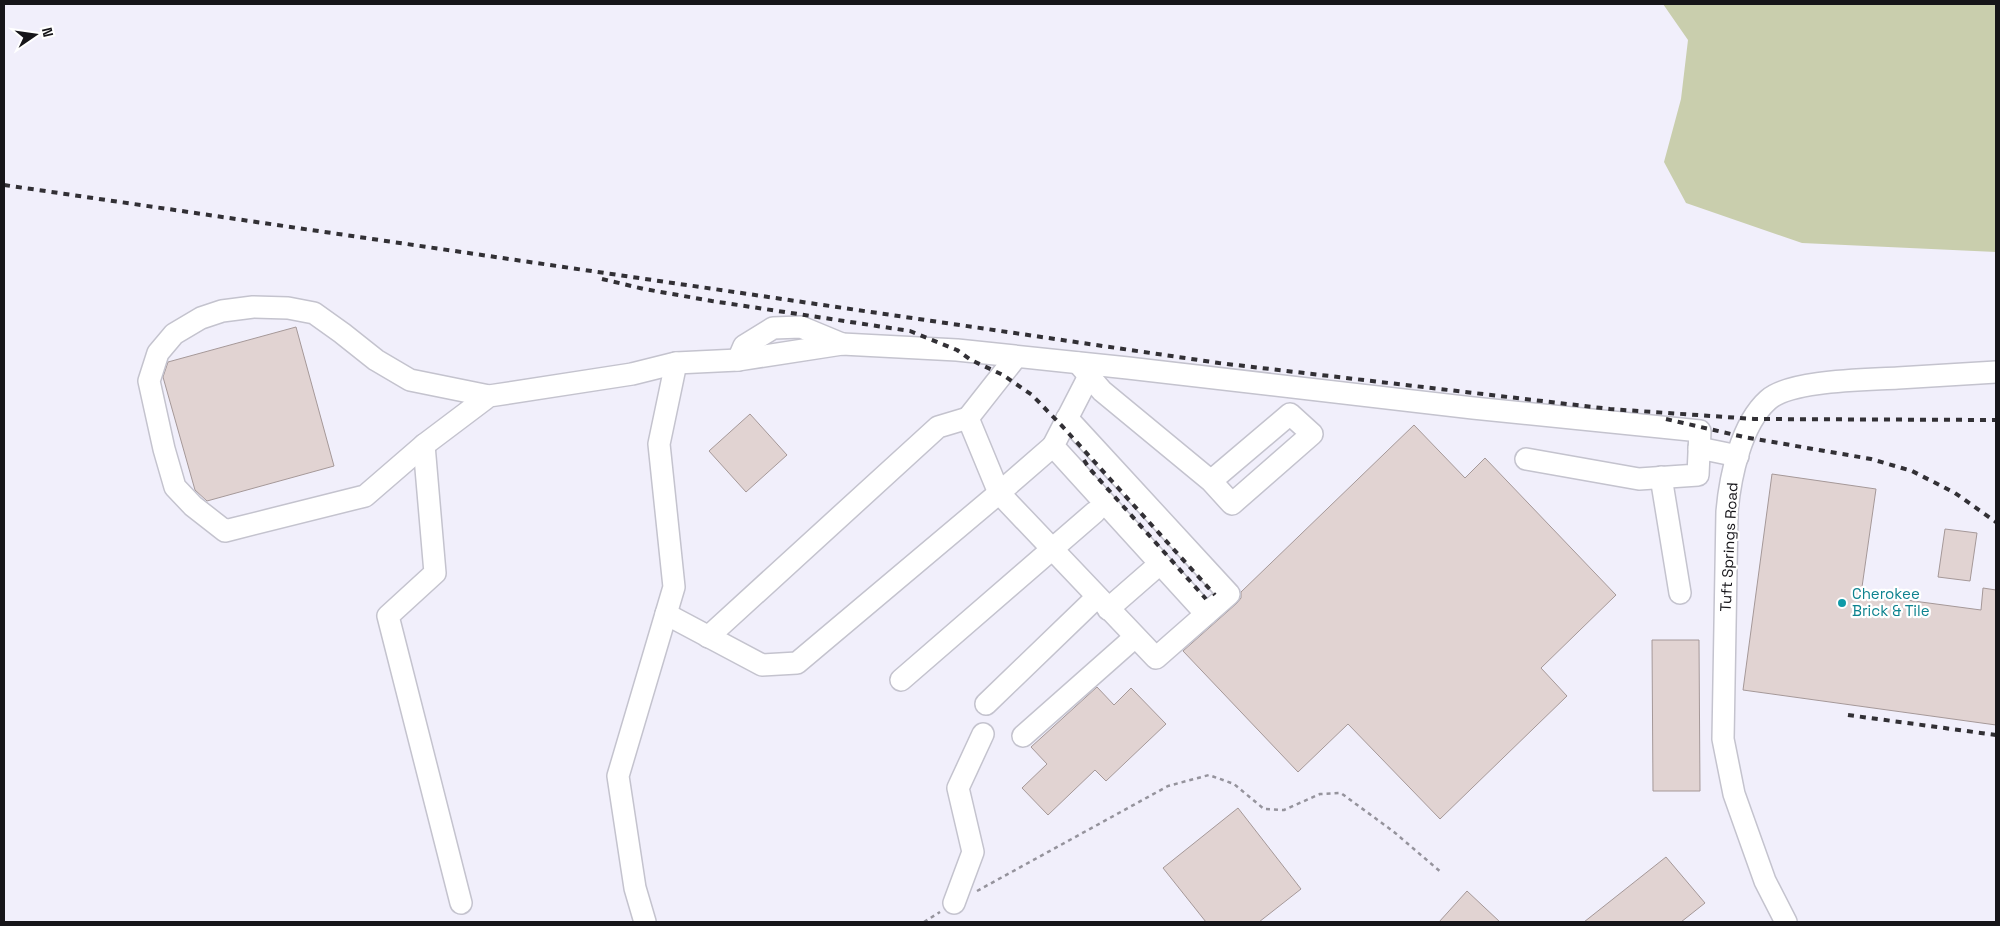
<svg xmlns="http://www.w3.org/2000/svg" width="2000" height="926" viewBox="0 0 2000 926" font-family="'Space Grotesk',sans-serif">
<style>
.green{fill:#c9cead}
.building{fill:#e1d3d2;stroke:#a59898}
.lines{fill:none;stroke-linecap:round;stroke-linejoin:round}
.minor-casing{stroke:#c4c3ce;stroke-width:24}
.path{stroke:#95939c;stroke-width:2.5;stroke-dasharray:4 4;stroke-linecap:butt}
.minor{stroke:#fff;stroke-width:21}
.rail{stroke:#323035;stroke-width:4;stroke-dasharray:6 6;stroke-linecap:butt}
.culture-dot{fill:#0f9aa8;stroke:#fff;stroke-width:2}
.labels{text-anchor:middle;stroke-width:4.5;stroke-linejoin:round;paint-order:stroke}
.street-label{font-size:15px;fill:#161519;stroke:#fff}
.culture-label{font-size:15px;fill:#0d838f;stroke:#fff;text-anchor:start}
</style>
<rect width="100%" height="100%" fill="#f1effb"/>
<!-- green -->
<path class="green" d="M 1663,4 L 1996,4 L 1996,252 L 1802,243 L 1686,203 L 1664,162 L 1681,99 L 1688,40 Z"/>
<!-- building -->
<g class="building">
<path d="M 296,327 L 334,466 L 207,501 L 195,490 L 163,377 L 168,362 Z"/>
<path d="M 750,414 L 787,455 L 746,492 L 709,451 Z"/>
<path d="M 1414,425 L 1465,478 L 1485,458 L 1616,595 L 1541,668 L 1567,696 L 1440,819 L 1348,724 L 1298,772 L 1183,651 L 1237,603 L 1241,598 L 1241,592 Z"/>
<path d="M 1772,474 L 1876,489 L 1861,594 L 1981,610 L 1983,588 L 1996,590 L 1996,725 L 1743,690 Z"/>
<path d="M 1945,529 L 1977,533 L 1970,581 L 1938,577 Z"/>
<path d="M 1652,640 L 1699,640 L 1700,791 L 1653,791 Z"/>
<path d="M 1097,687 L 1114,705 L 1131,688 L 1166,724 L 1106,781 L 1095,770 L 1048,815 L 1022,788 L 1047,764 L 1031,747 Z"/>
<path d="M 1238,808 L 1301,889 L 1259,922 L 1206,922 L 1163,868 Z"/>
<path d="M 1666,857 L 1705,903 L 1681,922 L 1584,922 Z"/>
<path d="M 1467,891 L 1500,922 L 1439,922 Z"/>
</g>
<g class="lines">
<defs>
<g id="minor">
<path d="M 738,360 L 744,346 L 773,328 L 801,327 L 842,344"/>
<path d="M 1078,363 L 1102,391 L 1211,481 L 1232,504 L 1312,434 L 1290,414 L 1211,481"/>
<path d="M 1089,376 L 1053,446 L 1206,614"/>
<path d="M 489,396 L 424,445 L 365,496 L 225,531 L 193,506 L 175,487 L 164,449 L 149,381 L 158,353 L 174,334 L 201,318 L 222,311 L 253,307 L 288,308 L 314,313 L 342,333 L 376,360 L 410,380 L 489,396 L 632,374 L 676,363 L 738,360 L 842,344 L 957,350 L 1128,368 L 1473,408 L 1700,431 L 1698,475 L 1639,479 L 1526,459"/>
<path d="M 424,445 L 435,573 L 388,616 L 461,903"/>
<path d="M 1053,446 L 999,493 L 1156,658 L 1229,594 L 1067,418"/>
<path d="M 1699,448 L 1738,456"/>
<path d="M 1661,477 L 1680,593"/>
<path d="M 1108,609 L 1155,568"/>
<path d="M 666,614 L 762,665 L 797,663 L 999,493 L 968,418 L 1016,357"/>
<path d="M 708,637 L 938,427 L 968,418"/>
<path d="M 901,680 L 1095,512"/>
<path d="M 986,704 L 1097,597"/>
<path d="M 1023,736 L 1135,637"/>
<path d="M 954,903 L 973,852 L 958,788 L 983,734"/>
<path d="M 645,922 L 635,888 L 618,776 L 674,587 L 659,444 L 676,363"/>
<path d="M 1786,922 L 1765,881 L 1734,794 L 1723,739 L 1727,512 C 1730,477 1741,424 1768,400 C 1790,380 1867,380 1898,378 C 1931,376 1963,374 1996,372"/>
</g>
</defs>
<!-- minor casing -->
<use href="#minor" class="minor-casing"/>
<!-- path -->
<g class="path">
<path d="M 977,891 L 1168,786 L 1209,775 L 1234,784 L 1264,809 L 1284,810 L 1320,794 L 1341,793 L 1394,832 L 1442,873"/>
<path d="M 924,922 L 940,912"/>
</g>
<!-- minor -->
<use href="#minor" class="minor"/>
<!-- rail -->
<g class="rail">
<path d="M 4,185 L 1219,363 L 1610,409 L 1754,419 L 1996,420"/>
<path d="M 602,279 L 644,289 L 712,301 L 910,331 L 957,350 L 971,360 L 1003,375 L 1032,395 L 1063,427 L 1215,595"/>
<path d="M 1666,419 L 1744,437 L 1871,459 L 1912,471 L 1955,493 L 1996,522"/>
<path d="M 1084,460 L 1089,468 L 1206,599"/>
<path d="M 1848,715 L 1996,735"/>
</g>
</g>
<!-- markers -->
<circle class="culture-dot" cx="1842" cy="603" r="5"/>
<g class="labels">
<!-- street labels -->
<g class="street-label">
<text transform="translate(1729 547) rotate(-87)" y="5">Tuft Springs Road</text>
</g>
<!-- culture labels -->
<g class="culture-label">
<text x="1852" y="599">Cherokee<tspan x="1852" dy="17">Brick &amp; Tile</tspan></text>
</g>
</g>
<!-- border -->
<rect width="2000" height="926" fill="none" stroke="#161519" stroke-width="10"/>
<!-- north arrow -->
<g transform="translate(35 35) rotate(77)" stroke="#ffffff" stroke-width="4" paint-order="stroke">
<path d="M0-4L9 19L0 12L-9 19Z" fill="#161519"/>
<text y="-8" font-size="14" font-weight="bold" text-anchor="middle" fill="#161519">N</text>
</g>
</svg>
